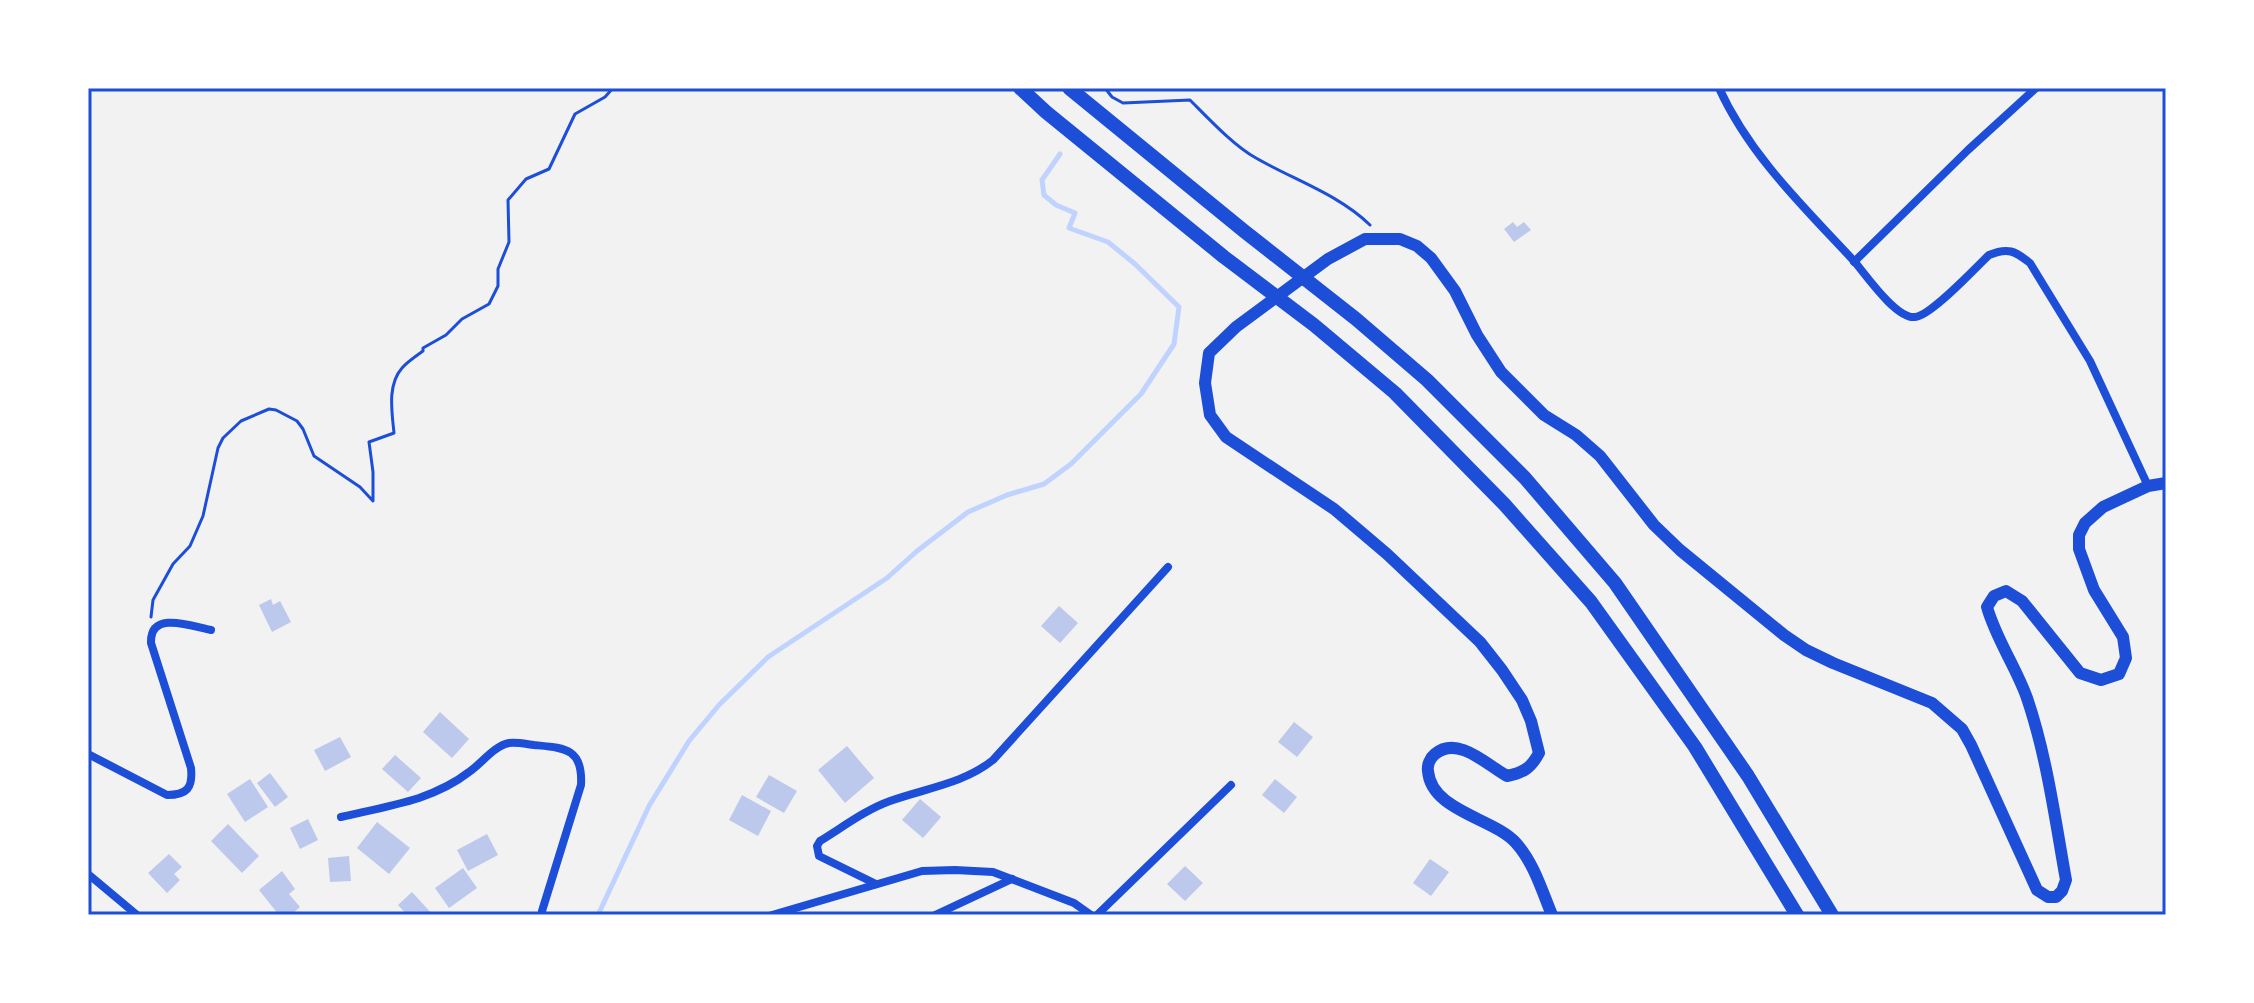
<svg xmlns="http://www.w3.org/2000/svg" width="2254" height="1003" viewBox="0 0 2254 1003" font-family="Arial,sans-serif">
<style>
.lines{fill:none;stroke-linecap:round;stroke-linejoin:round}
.stream{stroke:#bfd3fe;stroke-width:5}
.building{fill:#bdc9ec}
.path{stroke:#1d4ed8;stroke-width:3}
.minor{stroke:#1d4ed8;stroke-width:8}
.secondary{stroke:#1d4ed8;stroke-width:12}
.trunk{stroke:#1d4ed8;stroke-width:14}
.neatline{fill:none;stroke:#1d4ed8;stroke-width:3}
</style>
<rect width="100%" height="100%" fill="#f2f2f2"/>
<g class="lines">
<!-- stream -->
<path class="stream" d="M 598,915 L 649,806 L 689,741 L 719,705 L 768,657 L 887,578 L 917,551 L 968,512 L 1007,495 L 1044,484 L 1071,464 L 1141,394 L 1174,344 L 1179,307 L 1135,264 L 1108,242 L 1069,228 L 1075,213 L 1056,205 L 1044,195 L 1042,180 L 1060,154"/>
</g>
<!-- building -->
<g class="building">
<path d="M 1513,222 L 1517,227 L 1524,222 L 1531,230 L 1514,242 L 1504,229 Z"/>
<path d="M 271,599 L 273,605 L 280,601 L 291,622 L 272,632 L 259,605 Z"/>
<path d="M 1059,606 L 1078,623 L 1060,643 L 1041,626 Z"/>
<path d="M 440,712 L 469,739 L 452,758 L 423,732 Z"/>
<path d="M 1294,722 L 1313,737 L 1297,757 L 1278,742 Z"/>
<path d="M 340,737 L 351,757 L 325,771 L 314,750 Z"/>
<path d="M 847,746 L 874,778 L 845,803 L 818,770 Z"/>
<path d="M 395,755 L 421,778 L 408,792 L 382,769 Z"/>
<path d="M 270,773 L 288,797 L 275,807 L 257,783 Z"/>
<path d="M 769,775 L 797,791 L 784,813 L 756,797 Z"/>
<path d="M 250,779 L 268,807 L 245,822 L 227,794 Z"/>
<path d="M 1275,779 L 1297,797 L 1284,813 L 1262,795 Z"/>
<path d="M 742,795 L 771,811 L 758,836 L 729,820 Z"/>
<path d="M 920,799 L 941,817 L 923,838 L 902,820 Z"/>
<path d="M 308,819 L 318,840 L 300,849 L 290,828 Z"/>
<path d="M 377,822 L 410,848 L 389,874 L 357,848 Z"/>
<path d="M 228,824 L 259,856 L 242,873 L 211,841 Z"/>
<path d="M 487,834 L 498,855 L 468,871 L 457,850 Z"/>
<path d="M 169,854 L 182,867 L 174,874 L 180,880 L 167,893 L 148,873 Z"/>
<path d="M 349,856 L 351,881 L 330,882 L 328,858 Z"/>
<path d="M 1430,859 L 1449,872 L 1431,896 L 1413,883 Z"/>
<path d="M 1185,866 L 1203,883 L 1185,901 L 1167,884 Z"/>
<path d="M 463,868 L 477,888 L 449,908 L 435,888 Z"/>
<path d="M 282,871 L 295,889 L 289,894 L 300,907 L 291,915 L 279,915 L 259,890 Z"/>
<path d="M 412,892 L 433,915 L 407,915 L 398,905 Z"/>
</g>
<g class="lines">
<!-- path -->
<g class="path">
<path d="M 1105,88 L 1112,97 L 1123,103 L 1190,100 C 1208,118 1234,146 1256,158 C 1294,180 1338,194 1370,225"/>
<path d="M 151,617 L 153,600 L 173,564 L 190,546 L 203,516 L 218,448 L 223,438 L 241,421 L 269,409 L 276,410 L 297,421 L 303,429 L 314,456 L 360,487 L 373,501 L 373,472 L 369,442 L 394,433 C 392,412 387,385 402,368 C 407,362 416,356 423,351 L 423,348 L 446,335 L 462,319 L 489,304 L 498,286 L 498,269 L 509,242 L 508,200 L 526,179 L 549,169 L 575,114 L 605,97 L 613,88"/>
</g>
<!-- minor -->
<g class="minor">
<path d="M 1719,88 C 1750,156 1804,207 1854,261 C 1866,275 1896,319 1915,317 C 1931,316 1975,268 1989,255 C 2008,247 2015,251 2030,263 L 2090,361 L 2148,486"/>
<path d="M 1854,262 L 1968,150 L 2036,88"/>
<path d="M 88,754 L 167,795 C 187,795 193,788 191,768 L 151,643 C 150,610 191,626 211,630"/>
<path d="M 341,817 C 367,811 394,806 419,798 C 436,792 455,783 469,772 C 481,764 494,746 509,743 C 517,742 526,744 534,745 C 565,748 583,748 581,785 L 542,911 L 543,915"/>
<path d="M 88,874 L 137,915"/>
<path d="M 876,884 L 819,856 L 817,846 L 820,841 C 843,827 865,810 890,801 C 926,788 963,784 993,760 L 1168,567"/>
<path d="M 772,915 L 922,871 L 955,870 L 993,872 L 1074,903 L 1091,915"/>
<path d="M 935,915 L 1012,879"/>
<path d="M 1097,915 L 1231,785"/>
</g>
<!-- secondary -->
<path class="secondary" d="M 1552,915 C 1542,891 1534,863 1516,843 C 1494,818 1431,811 1428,771 C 1427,765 1430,758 1435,754 C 1458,735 1487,765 1507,776 C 1523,773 1531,768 1539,753 L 1531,721 L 1522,700 L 1502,670 L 1480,642 L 1387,554 L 1334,509 L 1226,437 L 1210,415 L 1205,383 L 1209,353 L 1236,327 L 1328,259 L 1365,239 L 1400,239 L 1417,246 L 1431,258 L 1455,291 L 1477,335 L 1501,372 L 1544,415 L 1576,435 L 1600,456 L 1654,525 L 1680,550 L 1784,635 L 1806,650 L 1833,663 L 1932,703 L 1962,729 L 1971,745 L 2037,890 L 2048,897 L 2056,897 L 2062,891 L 2066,880 C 2055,819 2047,757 2027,698 C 2016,667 1996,639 1987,607 L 1994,596 L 2006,591 L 2022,601 L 2080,673 L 2101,680 L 2119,674 L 2126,658 L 2123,637 L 2094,590 L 2079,549 L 2079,535 L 2085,523 L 2103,507 L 2148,486 L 2166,483"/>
<!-- trunk -->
<g class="trunk">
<path d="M 1020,88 L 1046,112 L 1224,257 L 1314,325 L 1395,393 L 1505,505 L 1591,602 L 1695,747 L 1797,915"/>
<path d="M 1069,88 L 1244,231 L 1356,319 L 1427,380 L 1525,478 L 1615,583 L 1748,776 L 1832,915"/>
</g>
</g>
<!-- border -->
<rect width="2254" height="1003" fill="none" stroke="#ffffff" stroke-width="180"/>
<rect x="90" y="90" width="2074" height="823" class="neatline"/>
</svg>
